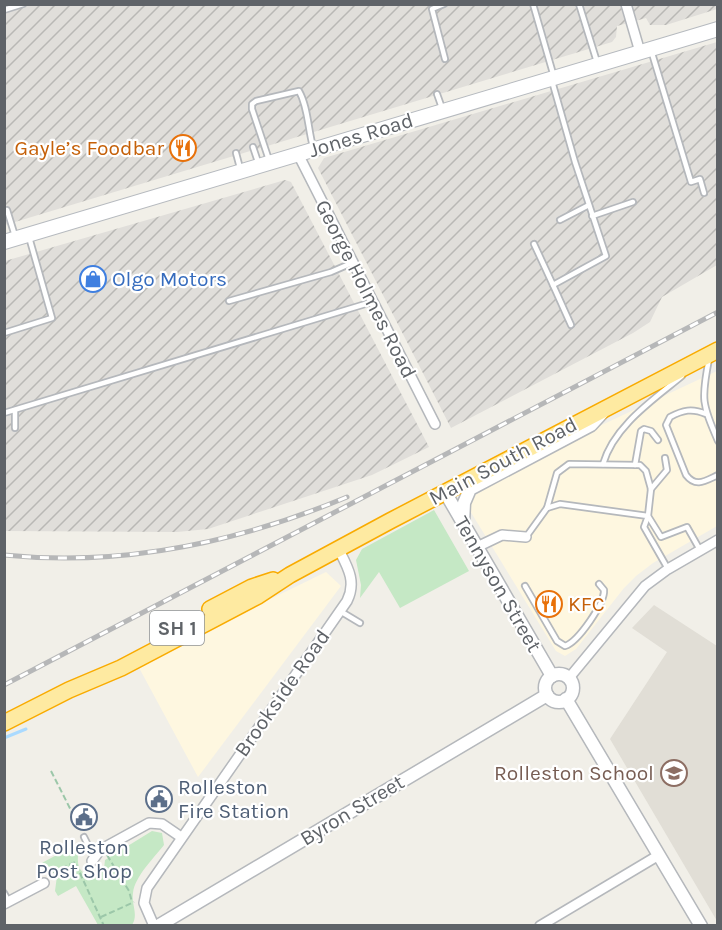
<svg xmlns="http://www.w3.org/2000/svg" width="722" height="930" viewBox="0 0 722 930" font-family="Karla,sans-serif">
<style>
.commercial{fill:#fef7e0}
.industrial{fill:url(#industrial-furrows)}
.education{fill:#e1ded6}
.grass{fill:#c5e8c5}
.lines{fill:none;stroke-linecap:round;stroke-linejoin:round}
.stream{stroke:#aadaff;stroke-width:3}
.service-casing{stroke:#b5b8bc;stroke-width:8}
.minor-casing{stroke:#b5b8bc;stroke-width:12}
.tertiary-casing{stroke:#b5b8bc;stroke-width:15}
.secondary-casing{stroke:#b6babf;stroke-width:16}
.trunk-casing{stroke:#f9ab00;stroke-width:18}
.path{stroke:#9cc7a9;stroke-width:2;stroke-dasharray:6 3;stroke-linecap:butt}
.service{stroke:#fff;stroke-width:4.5}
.minor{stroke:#fff;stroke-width:9}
.tertiary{stroke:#fff;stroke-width:12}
.secondary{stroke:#fff;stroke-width:14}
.trunk{stroke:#feeaa1;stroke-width:15}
.rail-casing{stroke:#b6b7b8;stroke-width:5}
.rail{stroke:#fff;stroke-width:3;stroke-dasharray:9;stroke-linecap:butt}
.labels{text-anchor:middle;stroke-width:4.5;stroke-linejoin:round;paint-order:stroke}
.shield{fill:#fff;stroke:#8f9295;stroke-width:1.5}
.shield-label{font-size:20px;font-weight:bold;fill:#5f6368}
.street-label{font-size:21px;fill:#5f6368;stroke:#fff}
.food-label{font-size:21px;fill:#c56008;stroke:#fff;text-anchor:end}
.shop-label{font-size:21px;fill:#366cbe;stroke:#fff;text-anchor:start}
.education-label{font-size:21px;fill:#785e54;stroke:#fff;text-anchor:end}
.service-label{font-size:21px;fill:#4e5e75;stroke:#fff;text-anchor:start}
</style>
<defs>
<pattern id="industrial-furrows" width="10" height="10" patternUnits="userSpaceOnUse" patternTransform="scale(1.5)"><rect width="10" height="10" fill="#e0deda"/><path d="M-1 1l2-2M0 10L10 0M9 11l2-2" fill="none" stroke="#b9b8b5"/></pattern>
</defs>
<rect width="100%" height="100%" fill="#f1efe8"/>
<!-- commercial -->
<g class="commercial">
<path d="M 717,371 L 717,526 L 653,563 L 636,576 L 624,588 L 576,649 L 565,656 L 556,651 L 464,501 L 591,430 Z"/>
<path d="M 326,572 L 341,586 L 198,777 L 137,664 Z"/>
</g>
<!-- industrial -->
<g class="industrial">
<path d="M 5,5 L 717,5 L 717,9 L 666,25 L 650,25 L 646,18 L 617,26 L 616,37 L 612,42 L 5,225 Z"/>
<path d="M 717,42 L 717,265 L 662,297 L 650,322 L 633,333 L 451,428 L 318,168 L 324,158 Z"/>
<path d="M 285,180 L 291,182 L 429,447 L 372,475 L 208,529 L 177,532 L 5,531 L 5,261 Z"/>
</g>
<!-- education -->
<path class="education" d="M 654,605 L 717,646 L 717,921 L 610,739 L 667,652 L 632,628 Z"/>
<!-- grass -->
<g class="grass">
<path d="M 434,510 L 469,571 L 400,608 L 379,572 L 360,598 L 361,585 L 356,560 L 362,549 Z"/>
<path d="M 152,831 L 162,833 L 164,845 C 154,858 135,876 133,893 C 131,904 139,915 132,925 L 98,925 L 76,886 L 58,896 L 55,891 L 57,876 L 48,867 L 38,865 L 81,842 L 84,851 L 78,855 C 76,875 89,879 104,869 L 105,860 Z"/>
</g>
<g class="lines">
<!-- stream -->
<path class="stream" d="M 4,738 L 26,729"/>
<defs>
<g id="service">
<path d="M 444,4 L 432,9 L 445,59"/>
<path d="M 533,4 L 554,77"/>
<path d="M 579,4 L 597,62"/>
<path d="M 4,10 L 23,4"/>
<path d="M 651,50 L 691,182 L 700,179 L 704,193"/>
<path d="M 437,94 L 442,108"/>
<path d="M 253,147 L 259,165"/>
<path d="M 236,153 L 240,168"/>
<path d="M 269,160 L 252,109 L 252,104 L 256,101 L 299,91 C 308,107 308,129 313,147"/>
<path d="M 4,211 L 7,210 L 15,236"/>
<path d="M 592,216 L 633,202"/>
<path d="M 560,220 L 589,205"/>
<path d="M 534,244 L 553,285 L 606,256 L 575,162 L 552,81"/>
<path d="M 553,285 L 571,325"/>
<path d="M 229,301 L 331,272 L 354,262"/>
<path d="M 4,333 L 52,318 L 29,237"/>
<path d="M 709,359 C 701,399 702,404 718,441"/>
<path d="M 15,410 L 15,428"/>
<path d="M 4,413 L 372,302"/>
<path d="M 706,414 C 692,408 683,410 670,417 L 666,425 L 686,475 C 696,488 705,481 718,475"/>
<path d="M 603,464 C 614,426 653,400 682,376"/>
<path d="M 635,465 L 641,431 L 644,429 L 651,431 L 658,440"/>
<path d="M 651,489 L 667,470 L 665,458"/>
<path d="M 547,508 L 557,473 L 569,464 L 640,465 L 646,471 L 651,489 L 648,516 L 661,537 L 687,527 L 700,550"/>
<path d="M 526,537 L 547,508 L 560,504 L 648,516 L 644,527 L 668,569"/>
<path d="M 525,586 L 557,641 L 565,646 C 578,642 605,603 604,590 L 599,584"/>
<path d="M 340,611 L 360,623"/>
<path d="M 84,837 L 94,857"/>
<path d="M 4,893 L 9,902"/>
</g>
<g id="minor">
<path d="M 626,4 L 640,52"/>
<path d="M 298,154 L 435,424"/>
<path d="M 477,547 L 502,535 L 526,537"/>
<path d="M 569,678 L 645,586 L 668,569 L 718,540"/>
<path d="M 92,861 L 100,850 L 149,823 L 162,824 L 181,837"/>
<path d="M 4,904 L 44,883"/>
<path d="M 154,926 L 144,903 L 147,888 L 347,601 C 357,581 347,566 338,548"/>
<path d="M 540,926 L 659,855"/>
</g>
<g id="tertiary">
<path d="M 445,492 L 552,676"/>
<path d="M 463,523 L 464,503 L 470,489 L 591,425 L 603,412"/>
<circle cx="559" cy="688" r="14"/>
<path d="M 566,699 L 701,926"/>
<path d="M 158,926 L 547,695"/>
</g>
<path id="secondary" d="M 4,242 L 718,29"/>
<g id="trunk">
<path d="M 210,609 L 252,587 L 273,580"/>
<path d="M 4,723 L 69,690 L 121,668 L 258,596 L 290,575 L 390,521 L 718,350"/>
</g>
</defs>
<!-- service casing -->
<use href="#service" class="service-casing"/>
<!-- minor casing -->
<use href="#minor" class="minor-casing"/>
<!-- tertiary casing -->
<use href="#tertiary" class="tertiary-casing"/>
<!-- secondary casing -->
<use href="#secondary" class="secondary-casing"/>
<!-- trunk casing -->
<use href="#trunk" class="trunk-casing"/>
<!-- path -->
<g class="path">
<path d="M 51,771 L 81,830"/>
<path d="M 107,855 L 129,891 L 132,902"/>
<path d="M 53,872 L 75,862 L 104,926"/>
<path d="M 101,917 L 134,902"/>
</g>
<!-- service -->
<use href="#service" class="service"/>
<!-- minor -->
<use href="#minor" class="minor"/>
<!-- tertiary -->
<use href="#tertiary" class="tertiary"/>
<!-- secondary -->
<use href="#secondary" class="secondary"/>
<!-- trunk -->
<use href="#trunk" class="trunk"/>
<defs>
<g id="rail">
<path d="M 4,555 C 122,567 239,542 347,497"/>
<path d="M 4,685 L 718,312"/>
</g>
</defs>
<!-- rail casing -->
<use href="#rail" class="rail-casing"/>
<!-- rail -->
<use href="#rail" class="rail"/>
</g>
<!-- icons -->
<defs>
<symbol id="restaurant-ring" viewBox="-11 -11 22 22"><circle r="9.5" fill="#fff" stroke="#e8710a" stroke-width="1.5"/><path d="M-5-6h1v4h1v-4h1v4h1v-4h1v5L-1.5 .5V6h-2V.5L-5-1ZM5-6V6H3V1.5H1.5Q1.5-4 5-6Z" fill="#e8710a"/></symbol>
<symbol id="shop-ring" viewBox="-11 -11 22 22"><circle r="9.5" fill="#fff" stroke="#3f7fe0" stroke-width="1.5"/><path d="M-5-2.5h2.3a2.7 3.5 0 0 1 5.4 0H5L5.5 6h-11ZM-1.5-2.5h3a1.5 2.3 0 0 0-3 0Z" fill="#3f7fe0"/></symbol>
<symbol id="school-ring" viewBox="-11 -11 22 22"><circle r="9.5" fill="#fff" stroke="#8d6e63" stroke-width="1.5"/><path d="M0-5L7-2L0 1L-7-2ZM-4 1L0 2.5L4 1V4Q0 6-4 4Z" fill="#8d6e63"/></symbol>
<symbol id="civic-ring" viewBox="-11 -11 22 22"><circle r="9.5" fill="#fff" stroke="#5c6f8a" stroke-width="1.5"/><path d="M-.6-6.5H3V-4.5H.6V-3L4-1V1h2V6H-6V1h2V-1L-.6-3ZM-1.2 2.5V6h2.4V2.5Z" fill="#5c6f8a"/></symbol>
</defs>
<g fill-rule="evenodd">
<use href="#restaurant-ring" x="168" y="133" width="30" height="30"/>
<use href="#shop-ring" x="78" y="264" width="30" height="30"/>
<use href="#restaurant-ring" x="534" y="589" width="30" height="30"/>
<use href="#school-ring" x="659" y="758" width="30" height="30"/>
<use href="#civic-ring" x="144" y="784" width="30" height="30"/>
<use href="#civic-ring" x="69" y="802" width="30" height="30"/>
</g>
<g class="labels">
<!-- shield labels -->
<rect class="shield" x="150" y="611" width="54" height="34" rx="4.5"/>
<g class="shield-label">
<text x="177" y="635">SH 1</text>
</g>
<!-- street labels -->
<g class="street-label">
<text transform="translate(361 135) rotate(-17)" y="7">Jones Road</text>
<text transform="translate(366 289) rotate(63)" y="7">George Holmes Road</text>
<text transform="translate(503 461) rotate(-28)" y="7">Main South Road</text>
<text transform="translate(498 584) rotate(60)" y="7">Tennyson Street</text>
<text transform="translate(282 693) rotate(-55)" y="7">Brookside Road</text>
<text transform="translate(352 810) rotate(-31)" y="7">Byron Street</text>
</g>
<!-- food labels -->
<g class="food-label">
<text x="164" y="155">Gayle’s Foodbar</text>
<text x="568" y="611" text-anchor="start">KFC</text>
</g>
<!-- shop labels -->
<g class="shop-label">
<text x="112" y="286">Olgo Motors</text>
</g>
<!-- education labels -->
<g class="education-label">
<text x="654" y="780">Rolleston School</text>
</g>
<!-- service labels -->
<g class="service-label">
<text x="178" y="794">Rolleston<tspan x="178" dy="24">Fire Station</tspan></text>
<text x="84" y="854" text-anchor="middle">Rolleston<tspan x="84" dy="24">Post Shop</tspan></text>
</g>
</g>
<!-- border -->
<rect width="722" height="930" fill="none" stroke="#5f6368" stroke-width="12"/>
</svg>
